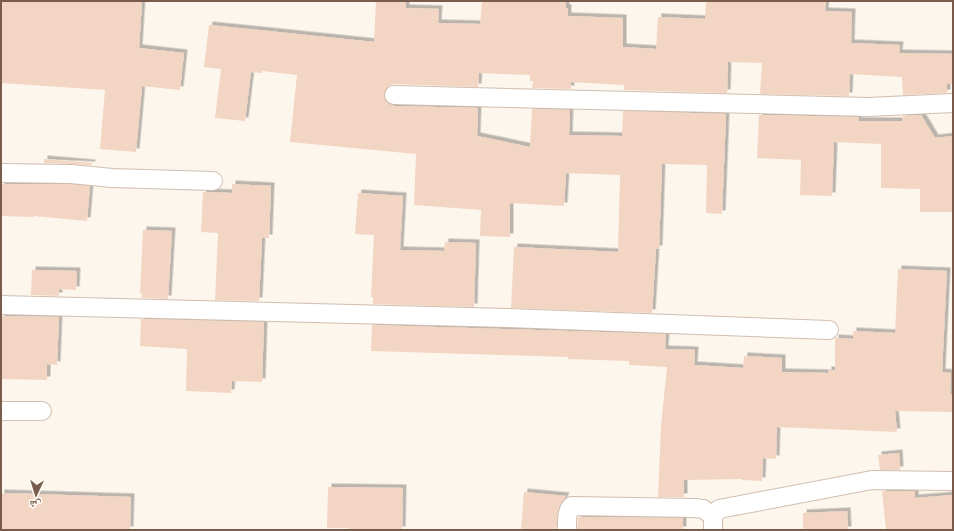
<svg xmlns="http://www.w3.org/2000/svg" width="954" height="531" viewBox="0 0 954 531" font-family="'IBM Plex Sans','Noto Naskh Arabic',sans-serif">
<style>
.building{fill:#f3d5c3;filter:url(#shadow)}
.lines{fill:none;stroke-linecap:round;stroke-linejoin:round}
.street-casing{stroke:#d1beb0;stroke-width:20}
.street{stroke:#fff;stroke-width:18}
</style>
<defs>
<filter id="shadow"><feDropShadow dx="3.5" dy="-3.5" stdDeviation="0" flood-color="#0004"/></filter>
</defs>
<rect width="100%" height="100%" fill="#fdf6ec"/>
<!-- building -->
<g class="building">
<path d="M 1,1 L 142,1 L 139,48 L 184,53 L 180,90 L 142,86 L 136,152 L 100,149 L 105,90 L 1,83 Z"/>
<path d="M 376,1 L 406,1 L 406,8 L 439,9 L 438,23 L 480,24 L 482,1 L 566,1 L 566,8 L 568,8 L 568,16 L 623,18 L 623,47 L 656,49 L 658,17 L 705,19 L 706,1 L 826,1 L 825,11 L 852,12 L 851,43 L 900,45 L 899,53 L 953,54 L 953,84 L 947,84 L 947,93 L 903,95 L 902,77 L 850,74 L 849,96 L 760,94 L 762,63 L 728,62 L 727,93 L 624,90 L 624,85 L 571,82 L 571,89 L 532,88 L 533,81 L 530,81 L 530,75 L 479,73 L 478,87 L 394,84 L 389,86 L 385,90 L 384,95 L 385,100 L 389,104 L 394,106 L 478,108 L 477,136 L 530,147 L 532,109 L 570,110 L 569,135 L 622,136 L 623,111 L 726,114 L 722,214 L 706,213 L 707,165 L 662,164 L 659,249 L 656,249 L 652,313 L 511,308 L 514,247 L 618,252 L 620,175 L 566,173 L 564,206 L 510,203 L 510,237 L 480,236 L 481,210 L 414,205 L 416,154 L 290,142 L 297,75 L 262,71 L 262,73 L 251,72 L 245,121 L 215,118 L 221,69 L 204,67 L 209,25 L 374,42 Z"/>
<path d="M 759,115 L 859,117 L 858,121 L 902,121 L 903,116 L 921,115 L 935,138 L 953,136 L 953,212 L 920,212 L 920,189 L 881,188 L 881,144 L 834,142 L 832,196 L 800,195 L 801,160 L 757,158 Z"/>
<path d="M 44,159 L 92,163 L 92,165 L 44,163 Z"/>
<path d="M 1,184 L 70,184 L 90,186 L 87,221 L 34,216 L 34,217 L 1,216 Z"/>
<path d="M 232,184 L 271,186 L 269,238 L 262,238 L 259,301 L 215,300 L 218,233 L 201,232 L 203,192 L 232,193 Z"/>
<path d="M 358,193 L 403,196 L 400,250 L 444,251 L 445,242 L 476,243 L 474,307 L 373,304 L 373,297 L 371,297 L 374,235 L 355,234 Z"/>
<path d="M 143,230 L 172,231 L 168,299 L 142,298 L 142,293 L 140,293 Z"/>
<path d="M 898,269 L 947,271 L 942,372 L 951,373 L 950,394 L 953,394 L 953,412 L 895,411 L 897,432 L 777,427 L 776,459 L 763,458 L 762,481 L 742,480 L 742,479 L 684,480 L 684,497 L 658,497 L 661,426 L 667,367 L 629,365 L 629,361 L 568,359 L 568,357 L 371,351 L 372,325 L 666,334 L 665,349 L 695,350 L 694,365 L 743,368 L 744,356 L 782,358 L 782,372 L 828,373 L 828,370 L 835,370 L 835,338 L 853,339 L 853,331 L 895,333 Z"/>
<path d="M 32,270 L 77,271 L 76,290 L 59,289 L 59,296 L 31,295 Z"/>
<path d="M 1,316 L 59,317 L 57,365 L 47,364 L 47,380 L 1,379 Z"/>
<path d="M 141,319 L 264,322 L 262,382 L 232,381 L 231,393 L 186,391 L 187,349 L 140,346 Z"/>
<path d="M 899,453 L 900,470 L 880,470 L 878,455 Z"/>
<path d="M 328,487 L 403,488 L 402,530 L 349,530 L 349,528 L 327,528 Z"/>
<path d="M 882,491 L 915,491 L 915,498 L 953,495 L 953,530 L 886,530 Z"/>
<path d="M 524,492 L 566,496 L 558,511 L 556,530 L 521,530 Z"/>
<path d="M 1,493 L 131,497 L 130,530 L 1,530 Z"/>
<path d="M 847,511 L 848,530 L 803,530 L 803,513 Z"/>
<path d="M 578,517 L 683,518 L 683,530 L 577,530 Z"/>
</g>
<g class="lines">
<defs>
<g id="street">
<path d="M 394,95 L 868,107 L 953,103"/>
<path d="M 1,173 L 71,174 L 112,178 L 213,181"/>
<path d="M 1,305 L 508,318 L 829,330"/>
<path d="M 1,411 L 42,411"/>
<path d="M 567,530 C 567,522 566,511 572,506 L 695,508 L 703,509 L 713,516"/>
<path d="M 713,530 L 713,516 L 719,509 L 872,480 L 953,481"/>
</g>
</defs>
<!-- street casing -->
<use href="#street" class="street-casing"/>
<!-- street -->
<use href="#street" class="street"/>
</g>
<!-- border -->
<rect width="954" height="531" fill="none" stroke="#7a5c4d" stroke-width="4"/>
<!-- north arrow -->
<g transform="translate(36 495) rotate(184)" stroke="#fffaf3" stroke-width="3" paint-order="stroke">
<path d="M0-3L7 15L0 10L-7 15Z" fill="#7a5c4d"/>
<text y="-6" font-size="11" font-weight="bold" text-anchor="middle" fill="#7a5c4d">ش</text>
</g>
</svg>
